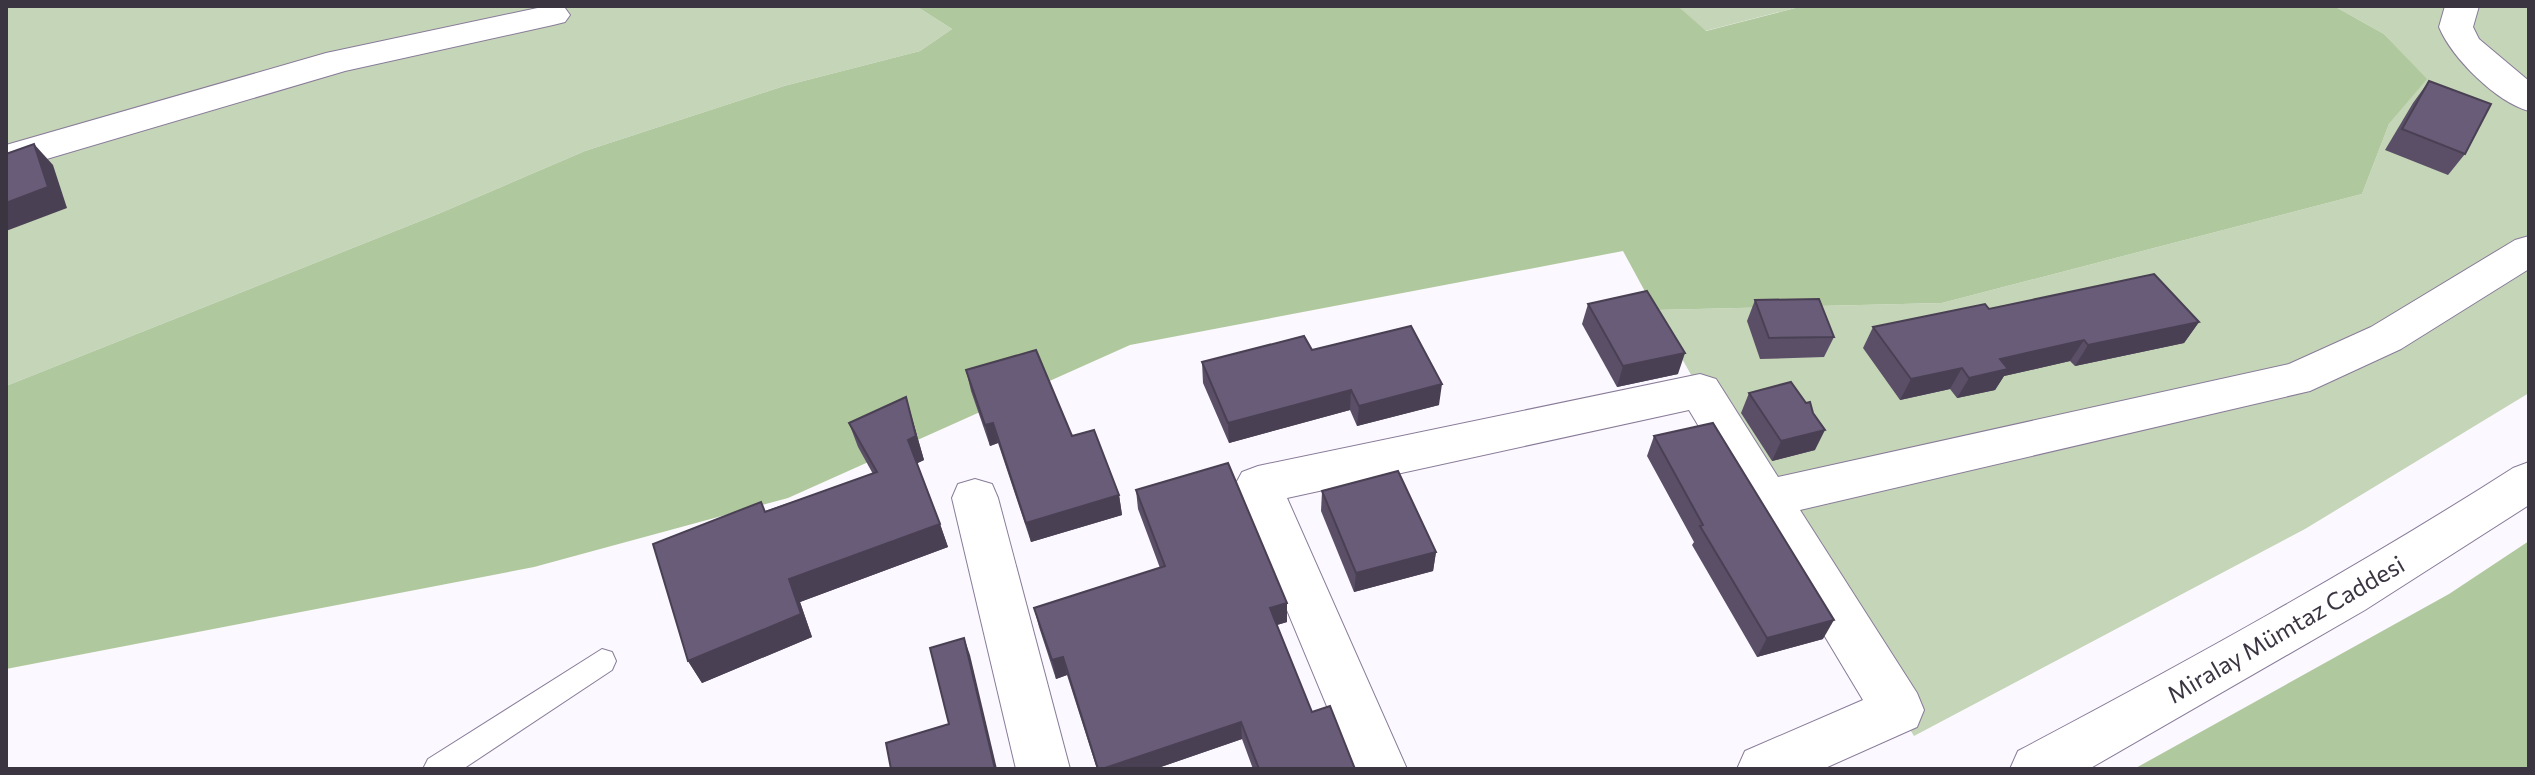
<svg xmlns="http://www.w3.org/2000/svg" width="2535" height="775" viewBox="0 0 2535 775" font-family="Commissioner,sans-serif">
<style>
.green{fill:#c5d5b8}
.forest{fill:#b0c89d}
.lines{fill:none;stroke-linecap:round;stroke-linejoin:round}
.lane-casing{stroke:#887b98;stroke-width:2}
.street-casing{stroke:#887b98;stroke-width:2}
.secondary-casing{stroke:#887b98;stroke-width:2}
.lane{fill:#fff;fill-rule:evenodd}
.street{fill:#fff;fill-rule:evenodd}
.secondary{fill:#fff;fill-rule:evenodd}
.wall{fill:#5a4f67}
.shaded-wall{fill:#4a4054}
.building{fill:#695c78;stroke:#4a4054;stroke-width:2}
.labels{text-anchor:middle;stroke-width:8;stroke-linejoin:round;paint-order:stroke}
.street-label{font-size:24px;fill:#3b3542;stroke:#fff}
</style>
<rect width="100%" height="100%" fill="#fbf8ff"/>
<!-- green -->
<g class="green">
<path d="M 6,6 L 916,6 L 952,29 L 920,51 L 784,86 L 585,151 L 438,214 L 6,386 Z"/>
<path d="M 1678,6 L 1803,6 L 1705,31 Z"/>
<path d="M 2334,6 L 2529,6 L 2529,393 L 2305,529 L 1914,736 L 1700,391 L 1655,310 L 1942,303 L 2362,194 L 2389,124 L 2426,79 L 2384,34 Z"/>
</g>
<!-- forest -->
<g class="forest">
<path d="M 916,6 L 1678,6 L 1706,31 L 1803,6 L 2334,6 L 2384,34 L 2427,79 L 2389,124 L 2362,194 L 1942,303 L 1655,310 L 1623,251 L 1130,345 L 788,498 L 534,567 L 6,669 L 6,386 L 438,214 L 585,151 L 784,86 L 920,51 L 952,29 Z"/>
<path d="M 2529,541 L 2529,769 L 2134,769 L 2449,594 Z"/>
</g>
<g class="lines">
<defs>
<path id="lane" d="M 602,649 L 612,652 L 616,661 L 612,670 L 463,769 L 423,769 L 428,759 Z"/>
<g id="street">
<path d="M 547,6 L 565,8 L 570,15 L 565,22 L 553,25 L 345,71 L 6,171 L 6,145 L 326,53 Z"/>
<path d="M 2445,6 L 2479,6 L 2473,27 L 2479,39 L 2529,81 L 2529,111 C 2496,102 2452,58 2439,27 Z"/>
<path d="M 2529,236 L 2529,269 L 2401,349 L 2310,391 L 1800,510 L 1917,693 L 1924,710 L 1917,727 L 1823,769 L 1737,769 L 1745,751 L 1863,700 L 1689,410 L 1287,498 L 1407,769 L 1353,769 L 1235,485 L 1242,472 L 1258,466 L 1700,374 L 1716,379 L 1778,477 L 2289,364 L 2371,327 L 2515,240 Z"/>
<path d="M 975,479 L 992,484 L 998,498 L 1070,769 L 1016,769 L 952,498 L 958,484 Z"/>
</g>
<path id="secondary" d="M 2529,462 L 2529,505 L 2365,610 L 2089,769 L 2010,769 L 2018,751 C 2186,662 2352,571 2513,468 Z"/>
</defs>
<!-- lane casing -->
<use href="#lane" class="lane-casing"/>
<!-- street casing -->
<use href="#street" class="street-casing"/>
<!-- secondary casing -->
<use href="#secondary" class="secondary-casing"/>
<!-- lane -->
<use href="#lane" class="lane"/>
<!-- street -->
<use href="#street" class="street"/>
<!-- secondary -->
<use href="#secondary" class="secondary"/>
</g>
<!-- wall -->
<g class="wall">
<path d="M 2429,81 L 2465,154 L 2448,175 L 2385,150 L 2413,103 Z"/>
<path d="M 1755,300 L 1834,337 L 1824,357 L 1760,359 L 1747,321 Z"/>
<path d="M 1588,304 L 1678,374 L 1617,387 L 1582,324 Z"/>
<path d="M 1989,309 L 2199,322 L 2184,343 L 2075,366 L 2070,361 L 2004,376 L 1995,390 L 1957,398 L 1950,389 L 1900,400 L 1863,348 L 1873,327 Z"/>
<path d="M 1312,350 L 1439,405 L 1357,426 L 1350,410 L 1229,443 L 1203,383 L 1202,362 Z"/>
<path d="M 966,370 L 1072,436 L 1119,495 L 1122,515 L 1031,542 L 998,443 L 990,446 L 971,391 Z"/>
<path d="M 1749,393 L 1815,450 L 1772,461 L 1741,413 Z"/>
<path d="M 913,422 L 924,460 L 917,463 L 940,524 L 948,547 L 800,602 L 812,637 L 702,683 L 688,661 L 761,502 L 765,511 L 873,474 L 858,447 L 849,423 Z"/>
<path d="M 1654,436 L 1823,639 L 1757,657 L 1692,545 L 1694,542 L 1647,456 Z"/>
<path d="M 1136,490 L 1287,622 L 1277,625 L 1312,712 L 1355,769 L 1253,769 L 1242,739 L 1155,769 L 1097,769 L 1067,675 L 1056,679 L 1039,627 L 1034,608 L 1160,568 L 1138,509 Z"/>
<path d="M 1322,491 L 1436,552 L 1433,571 L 1354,592 L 1321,511 Z"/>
</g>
<!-- shaded-wall -->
<g class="shaded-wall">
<path d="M 34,144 L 53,165 L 67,208 L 6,231 L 6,203 Z"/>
<path d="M 2199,322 L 2184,343 L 2075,366 L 2088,345 Z"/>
<path d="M 2084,340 L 2070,361 L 2004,376 L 1995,390 L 1957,398 L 1969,378 L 2000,359 Z"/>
<path d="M 1685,353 L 1678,374 L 1617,387 L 1623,366 Z"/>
<path d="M 1962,368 L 1950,389 L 1900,400 L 1911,379 Z"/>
<path d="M 1442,384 L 1439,405 L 1357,426 L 1359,406 Z"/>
<path d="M 1351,390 L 1350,410 L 1229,443 L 1228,423 Z"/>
<path d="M 906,397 L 924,460 L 916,464 L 908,440 Z"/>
<path d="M 993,423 L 998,443 L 990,446 L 985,425 Z"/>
<path d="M 1825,430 L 1815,450 L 1772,461 L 1781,441 Z"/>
<path d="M 1119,495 L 1122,515 L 1031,542 L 1026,523 Z"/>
<path d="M 940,524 L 948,547 L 800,602 L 812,637 L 702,683 L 688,661 L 789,579 Z"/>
<path d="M 1436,552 L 1433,571 L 1354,592 L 1356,573 Z"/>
<path d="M 1287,603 L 1287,622 L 1270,627 L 1270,608 Z"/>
<path d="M 1834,620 L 1823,639 L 1757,657 L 1767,638 Z"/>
<path d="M 964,638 L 970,655 L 997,769 L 995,769 Z"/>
<path d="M 1063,657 L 1067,675 L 1056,679 L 1052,660 Z"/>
<path d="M 1241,722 L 1242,739 L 1155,769 L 1102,769 Z"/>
</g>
<!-- building -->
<g class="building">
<path d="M 2429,81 L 2491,104 L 2465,154 L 2402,129 Z"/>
<path d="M 34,144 L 48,187 L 6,203 L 6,154 Z"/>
<path d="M 2154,274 L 2199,322 L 2088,345 L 2084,340 L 2000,359 L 2008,369 L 1969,378 L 1962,368 L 1911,379 L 1873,327 L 1985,304 L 1989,309 Z"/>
<path d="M 1647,291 L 1685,353 L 1623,366 L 1588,304 Z"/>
<path d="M 1819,299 L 1834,337 L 1769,338 L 1755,300 Z"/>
<path d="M 1411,326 L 1442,384 L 1359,406 L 1351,390 L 1228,423 L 1202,362 L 1304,336 L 1312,350 Z"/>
<path d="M 1036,350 L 1072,436 L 1094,430 L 1119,495 L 1026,523 L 993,423 L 985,425 L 966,370 Z"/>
<path d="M 1791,382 L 1806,403 L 1810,402 L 1813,413 L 1825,430 L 1781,441 L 1749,393 Z"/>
<path d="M 906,397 L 916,436 L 908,440 L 940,524 L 789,579 L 801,614 L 688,661 L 653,544 L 761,502 L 765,512 L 877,472 L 849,423 Z"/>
<path d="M 1713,423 L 1834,620 L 1767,638 L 1700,526 L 1703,525 L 1654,436 Z"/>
<path d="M 1228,463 L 1287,603 L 1270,608 L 1312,712 L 1330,706 L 1355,769 L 1259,769 L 1241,722 L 1102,769 L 1098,769 L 1063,657 L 1052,660 L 1034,608 L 1165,566 L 1136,490 Z"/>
<path d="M 1398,471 L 1436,552 L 1356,573 L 1322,491 Z"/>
<path d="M 964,638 L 995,769 L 891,769 L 886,743 L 949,724 L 930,648 Z"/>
</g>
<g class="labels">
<!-- street labels -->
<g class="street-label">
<text transform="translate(2286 630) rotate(-30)" y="8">Miralay Mümtaz Caddesi</text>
</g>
</g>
<!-- border -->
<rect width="2535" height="775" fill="none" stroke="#3b3542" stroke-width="16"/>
</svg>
